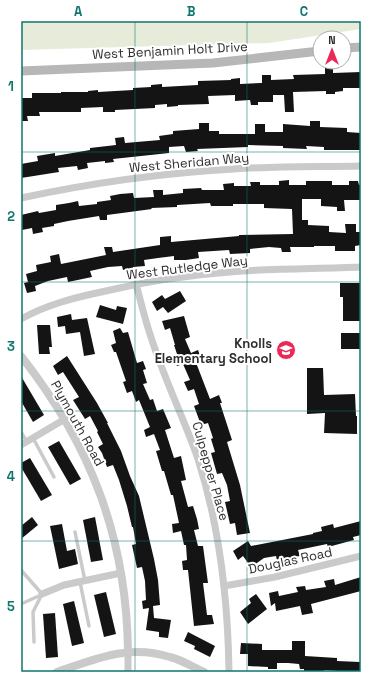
<svg xmlns="http://www.w3.org/2000/svg" width="382" height="693" viewBox="0 0 382 693" font-family="'Space Grotesk',sans-serif">
<style>
.green{fill:#e7ecda}
.building{fill:#141414}
.lines{fill:none;stroke-linecap:round;stroke-linejoin:round}
.service{stroke:#cacaca;stroke-width:3.5}
.minor{stroke:#cacaca;stroke-width:7}
.tertiary{stroke:#cacaca;stroke-width:8}
.secondary{stroke:#b7b7b7;stroke-width:9}
.grid{fill:none;stroke:#0f766e;stroke-width:1;stroke-opacity:0.55}
.labels{text-anchor:middle;stroke-width:4;stroke-linejoin:round;paint-order:stroke}
.street-label{font-size:13px;fill:#2d2d2d;stroke:#fff}
.poi-label{font-size:13px;font-weight:bold;fill:#2d2d2d;stroke:#fff;text-anchor:end}
.neatline{fill:none;stroke:#0f766e;stroke-width:1.5}
.grid-label{font-size:13px;text-anchor:middle;font-weight:bold;fill:#0f766e}
</style>
<rect width="100%" height="100%" fill="#fff"/>
<!-- green -->
<path class="green" d="M 21,21 L 361,21 L 361,29 L 269,43 L 21,50 Z"/>
<!-- building -->
<g class="building">
<path d="M 325,67 L 333,67 L 333,73 L 361,72 L 361,88 L 343,88 L 343,91 L 335,92 L 335,94 L 326,94 L 326,91 L 293,92 L 294,112 L 285,112 L 284,95 L 273,95 L 273,102 L 258,102 L 258,105 L 251,105 L 250,100 L 235,101 L 235,95 L 208,96 L 209,104 L 178,105 L 178,106 L 167,107 L 167,104 L 155,105 L 155,108 L 115,110 L 115,112 L 103,112 L 103,107 L 81,108 L 81,112 L 39,112 L 40,116 L 27,116 L 28,121 L 21,121 L 21,98 L 32,98 L 32,93 L 61,93 L 61,92 L 88,92 L 88,91 L 98,90 L 98,92 L 133,90 L 133,88 L 151,87 L 151,85 L 162,84 L 162,87 L 198,85 L 198,81 L 231,80 L 231,79 L 240,78 L 240,84 L 262,83 L 262,75 L 271,75 L 271,80 L 294,79 L 293,75 L 325,74 Z"/>
<path d="M 310,121 L 320,121 L 320,127 L 347,128 L 347,132 L 361,133 L 361,150 L 324,150 L 324,147 L 306,146 L 307,149 L 283,148 L 283,146 L 248,145 L 248,147 L 197,149 L 198,151 L 186,152 L 184,146 L 169,147 L 169,153 L 113,159 L 114,162 L 105,163 L 105,161 L 87,163 L 88,168 L 78,170 L 77,166 L 58,168 L 59,172 L 21,178 L 21,164 L 38,161 L 37,156 L 55,153 L 55,156 L 90,150 L 90,148 L 116,145 L 115,138 L 124,137 L 125,143 L 160,140 L 159,136 L 173,134 L 173,131 L 199,129 L 199,123 L 209,123 L 209,131 L 219,131 L 219,134 L 255,134 L 255,124 L 265,124 L 265,132 L 283,132 L 283,124 L 310,126 Z"/>
<path d="M 289,180 L 289,185 L 306,185 L 306,181 L 332,181 L 332,185 L 349,185 L 349,181 L 358,181 L 359,185 L 361,185 L 361,200 L 344,200 L 345,211 L 337,211 L 337,207 L 321,206 L 321,199 L 302,199 L 302,220 L 308,220 L 308,225 L 329,226 L 329,232 L 346,233 L 345,224 L 356,224 L 356,232 L 361,232 L 361,245 L 355,246 L 355,251 L 335,251 L 335,246 L 314,246 L 314,247 L 290,247 L 291,252 L 282,252 L 281,248 L 269,247 L 250,249 L 250,253 L 230,254 L 229,250 L 198,252 L 199,258 L 186,260 L 174,260 L 174,256 L 158,258 L 144,260 L 145,266 L 133,267 L 133,268 L 123,270 L 122,266 L 108,267 L 90,271 L 92,277 L 68,282 L 67,277 L 48,281 L 35,286 L 36,291 L 27,293 L 24,283 L 28,282 L 26,274 L 37,271 L 36,265 L 51,262 L 50,256 L 59,254 L 61,264 L 106,255 L 104,247 L 112,247 L 113,252 L 160,245 L 160,237 L 171,236 L 171,242 L 239,236 L 239,235 L 293,234 L 292,209 L 264,208 L 264,204 L 233,204 L 233,206 L 211,206 L 210,203 L 177,205 L 177,207 L 151,208 L 152,209 L 107,215 L 107,220 L 100,220 L 99,216 L 68,221 L 54,224 L 54,226 L 42,228 L 43,232 L 33,234 L 32,228 L 22,230 L 21,215 L 38,211 L 39,213 L 56,210 L 56,205 L 69,203 L 78,201 L 79,206 L 97,204 L 97,202 L 111,200 L 110,196 L 120,194 L 133,193 L 134,198 L 154,197 L 153,190 L 163,190 L 163,195 L 183,193 L 183,189 L 201,188 L 202,190 L 224,190 L 223,184 L 234,183 L 234,186 L 251,186 L 250,182 L 260,182 L 260,185 L 279,185 L 279,181 Z"/>
<path d="M 340,283 L 361,283 L 361,321 L 343,321 L 343,297 L 340,297 Z"/>
<path d="M 180,291 L 186,301 L 168,313 L 163,307 L 157,311 L 152,302 L 162,295 L 165,299 Z"/>
<path d="M 100,305 L 116,310 L 117,306 L 127,308 L 123,324 L 96,317 Z"/>
<path d="M 71,314 L 72,320 L 87,318 L 95,354 L 84,356 L 80,332 L 66,334 L 65,326 L 58,327 L 57,317 Z"/>
<path d="M 184,316 L 190,337 L 185,339 L 191,353 L 198,350 L 201,358 L 195,360 L 210,399 L 219,395 L 222,403 L 220,403 L 232,440 L 227,442 L 240,485 L 250,533 L 237,535 L 235,523 L 230,524 L 225,502 L 230,501 L 227,485 L 222,473 L 217,474 L 211,453 L 215,452 L 211,439 L 213,438 L 208,423 L 201,425 L 194,406 L 199,404 L 194,389 L 188,391 L 184,382 L 190,380 L 183,364 L 177,366 L 174,359 L 178,357 L 174,345 L 175,345 L 170,328 L 165,330 L 162,321 Z"/>
<path d="M 37,325 L 50,325 L 52,347 L 49,347 L 50,354 L 39,354 Z"/>
<path d="M 120,328 L 123,333 L 128,332 L 137,363 L 143,361 L 146,369 L 143,370 L 147,383 L 143,384 L 150,400 L 153,399 L 157,411 L 163,409 L 171,428 L 165,430 L 174,458 L 181,456 L 186,480 L 181,481 L 188,507 L 193,506 L 197,519 L 199,529 L 194,530 L 198,546 L 203,546 L 208,583 L 203,583 L 207,615 L 212,615 L 214,624 L 194,626 L 188,570 L 183,570 L 182,561 L 187,560 L 186,545 L 184,545 L 181,531 L 173,533 L 172,524 L 179,523 L 173,495 L 171,495 L 164,471 L 162,471 L 156,451 L 160,450 L 154,434 L 146,437 L 144,430 L 150,427 L 139,400 L 136,402 L 132,391 L 127,393 L 123,382 L 126,381 L 116,352 L 114,352 L 111,345 L 116,343 L 113,331 Z"/>
<rect x="341" y="333" width="20" height="16"/>
<path d="M 67,356 L 97,403 L 108,423 L 107,423 L 121,451 L 130,476 L 139,496 L 154,559 L 158,580 L 160,605 L 153,606 L 154,618 L 171,620 L 168,638 L 159,637 L 159,632 L 146,630 L 149,608 L 143,609 L 142,601 L 146,600 L 145,581 L 142,567 L 137,568 L 132,545 L 136,544 L 133,527 L 132,527 L 127,506 L 119,480 L 113,465 L 107,467 L 102,453 L 98,447 L 103,444 L 97,432 L 98,431 L 90,416 L 85,419 L 73,400 L 79,397 L 63,372 L 58,375 L 53,366 Z"/>
<path d="M 307,368 L 323,368 L 324,395 L 355,394 L 356,416 L 357,416 L 357,434 L 324,433 L 325,413 L 307,414 Z"/>
<path d="M 21,376 L 44,415 L 33,422 L 21,401 Z"/>
<path d="M 59,441 L 81,479 L 70,485 L 48,447 Z"/>
<path d="M 30,458 L 52,495 L 41,501 L 21,467 L 21,463 Z"/>
<path d="M 32,517 L 38,525 L 21,539 L 21,526 Z"/>
<path d="M 95,517 L 103,560 L 91,562 L 83,520 Z"/>
<path d="M 361,521 L 361,535 L 353,537 L 354,540 L 328,547 L 327,544 L 298,550 L 300,556 L 277,560 L 276,556 L 264,558 L 251,567 L 243,556 L 238,560 L 233,551 L 248,541 L 251,546 L 313,534 L 313,533 L 322,531 L 321,527 L 333,524 L 334,528 Z"/>
<path d="M 62,524 L 67,551 L 75,549 L 78,564 L 59,569 L 50,526 Z"/>
<path d="M 361,577 L 361,591 L 311,604 L 313,613 L 302,615 L 300,606 L 276,611 L 275,603 L 271,606 L 269,593 L 278,591 L 279,596 L 298,592 L 296,587 L 305,586 L 306,590 L 326,587 L 324,581 L 334,579 L 335,585 Z"/>
<path d="M 106,592 L 116,634 L 104,637 L 94,595 Z"/>
<path d="M 256,594 L 267,609 L 248,624 L 240,612 L 251,603 L 249,599 Z"/>
<path d="M 74,601 L 84,643 L 72,646 L 63,604 Z"/>
<path d="M 55,613 L 58,657 L 46,658 L 43,614 Z"/>
<path d="M 188,632 L 215,646 L 210,657 L 194,649 L 195,646 L 184,641 Z"/>
<path d="M 292,641 L 305,641 L 305,656 L 337,658 L 337,661 L 360,662 L 360,672 L 339,672 L 339,671 L 324,670 L 324,672 L 304,672 L 304,669 L 300,669 L 299,664 L 288,663 L 277,663 L 277,669 L 268,669 L 268,667 L 248,666 L 248,654 L 240,654 L 241,643 L 262,644 L 262,650 L 292,650 Z"/>
</g>
<g class="lines">
<!-- service -->
<g class="service">
<path d="M 21,432 L 27,442"/>
<path d="M 33,438 L 54,477"/>
<path d="M 75,532 L 85,581"/>
<path d="M 21,570 L 42,594"/>
<path d="M 80,582 L 89,626"/>
<path d="M 21,604 L 41,595"/>
<path d="M 34,642 L 33,612 L 42,594"/>
</g>
<!-- minor -->
<g class="minor">
<path d="M 21,198 C 91,183 162,173 234,169 C 276,166 319,167 361,166"/>
<path d="M 136,284 C 141,302 145,320 151,337 C 164,379 184,418 198,459 C 220,528 228,600 229,672"/>
<path d="M 21,319 C 46,305 73,298 101,292 C 143,282 187,275 230,272 C 274,268 317,269 361,267"/>
<path d="M 21,445 L 65,419"/>
<path d="M 224,586 L 275,577 L 361,556"/>
<path d="M 42,594 L 64,585 L 121,573"/>
<path d="M 128,672 L 128,653"/>
</g>
<!-- tertiary -->
<g class="tertiary">
<path d="M 21,356 C 91,445 127,539 128,653"/>
<path d="M 57,672 C 96,659 128,644 170,657 C 182,660 193,667 204,672"/>
</g>
<!-- secondary -->
<g class="secondary">
<path d="M 344,48 L 361,47"/>
<path d="M 21,71 L 213,63 L 320,51"/>
</g>
</g>
<!-- grid -->
<path class="grid" d="M 135,21 L 135,672M 247,21 L 247,672M 21,152 L 361,152M 21,282 L 361,282M 21,411 L 361,411M 21,541 L 361,541"/>
<!-- icons -->
<defs>
<symbol id="school-disc" viewBox="-11 -11 22 22"><circle r="9.5" fill="#eb2958" stroke="#fff"/><path d="M0-5L7-2L0 1L-7-2ZM-4 1L0 2.5L4 1V4Q0 6-4 4Z" fill="#fff"/></symbol>
</defs>
<g fill-rule="evenodd">
<use href="#school-disc" x="275" y="339" width="22" height="22"/>
</g>
<g class="labels">
<!-- street labels -->
<g class="street-label">
<text transform="translate(170 50) rotate(-3)" y="5">West Benjamin Holt Drive</text>
<text transform="translate(189 162) rotate(-5)" y="5">West Sheridan Way</text>
<text transform="translate(187 267) rotate(-7)" y="5">West Rutledge Way</text>
<text transform="translate(78 423) rotate(61)" y="5">Plymouth Road</text>
<text transform="translate(211 471) rotate(74)" y="5">Culpepper Place</text>
<text transform="translate(290 560) rotate(-12)" y="5">Douglas Road</text>
</g>
<!-- poi labels -->
<g class="poi-label">
<text x="272" y="348">Knolls<tspan x="272" dy="15">Elementary School</tspan></text>
</g>
</g>
<!-- border -->
<rect width="382" height="693" fill="none" stroke="#ffffff" stroke-width="44"/>
<!-- north arrow -->
<g transform="translate(332 50)"><circle r="19" fill="#ffffff" stroke="#ababab"/>
<path d="M0-3L7 15L0 10L-7 15Z" fill="#eb2958"/>
<text y="-6" font-size="11" font-weight="bold" text-anchor="middle" fill="#2d2d2d">N</text>
</g>
<rect x="22" y="22" width="338" height="649" class="neatline"/>
<g class="grid-label">
<text x="78" y="16">A</text>
<text x="191" y="16">B</text>
<text x="304" y="16">C</text>
<text x="11" y="91">1</text>
<text x="11" y="221">2</text>
<text x="11" y="351">3</text>
<text x="11" y="481">4</text>
<text x="11" y="611">5</text>
</g>
</svg>
